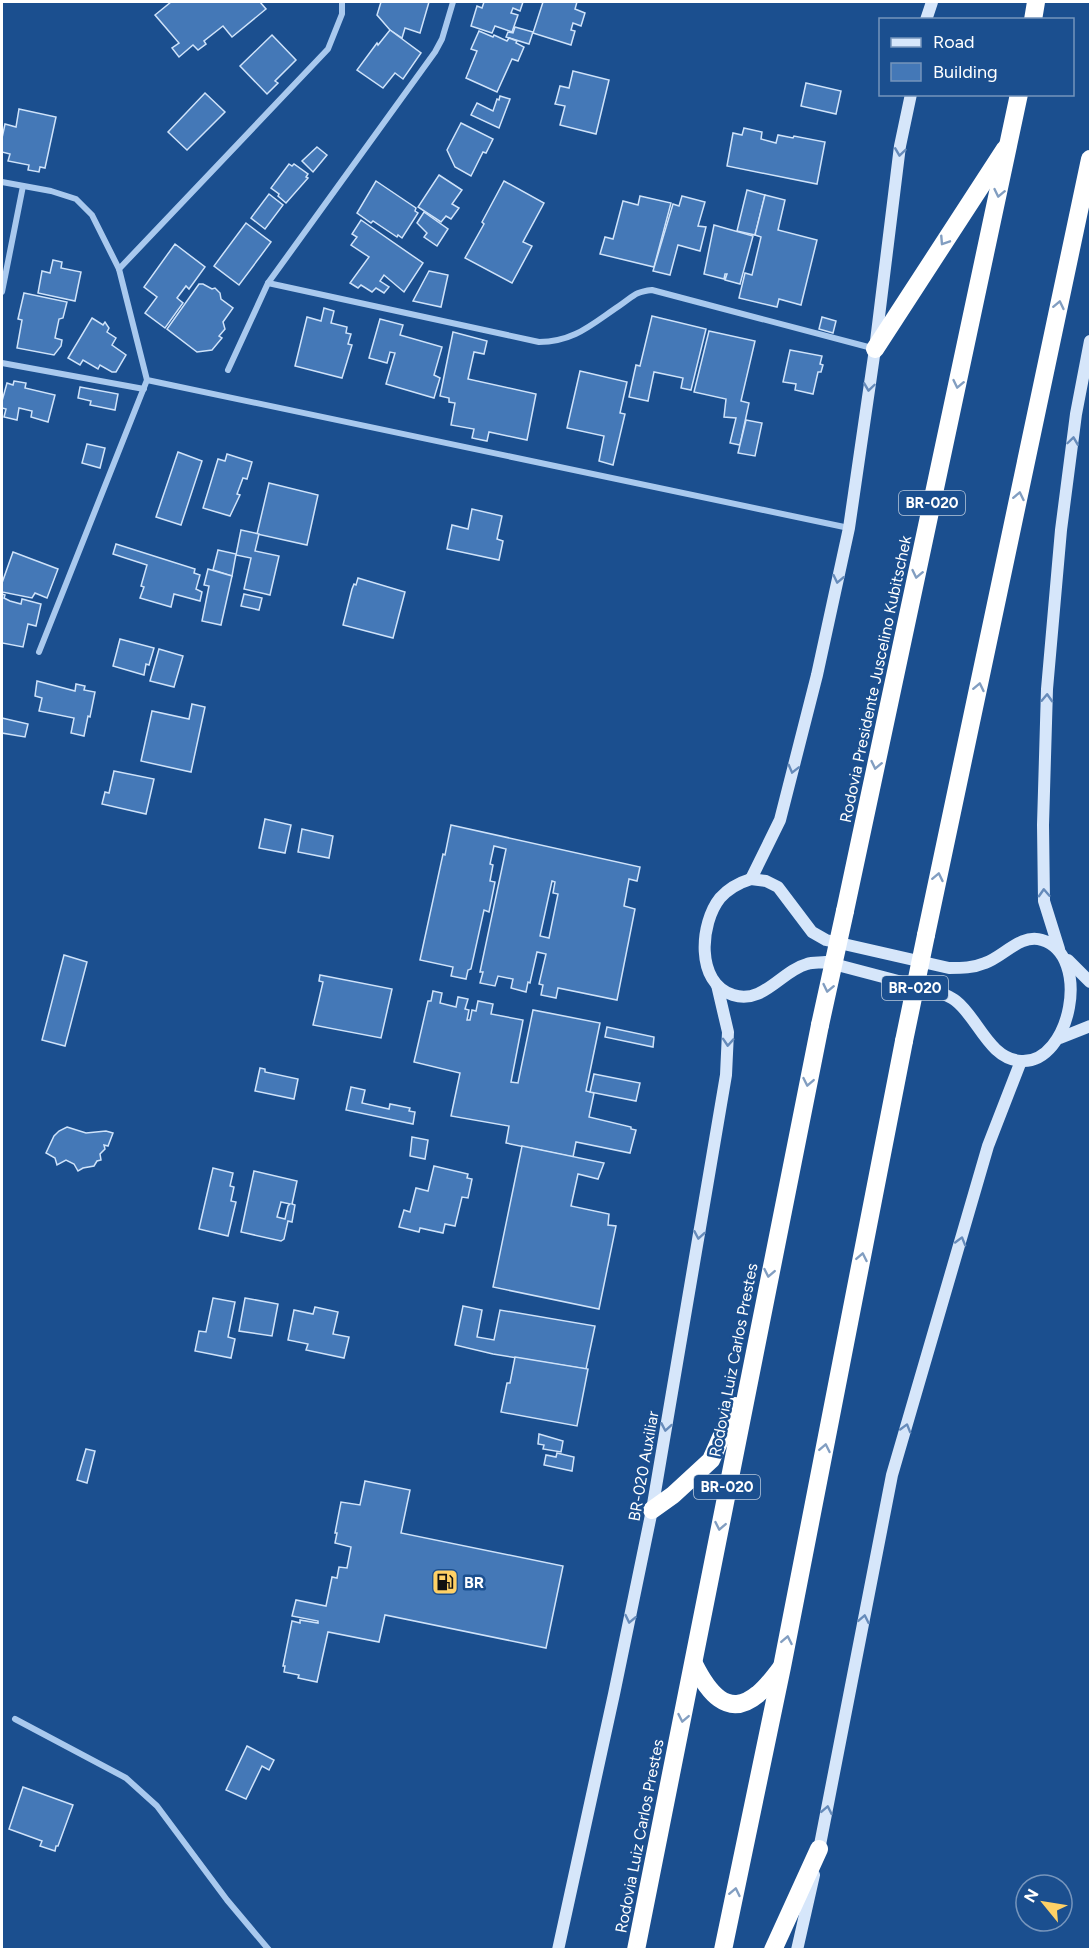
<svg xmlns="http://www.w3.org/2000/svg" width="1092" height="1951" viewBox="0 0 1092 1951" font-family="Figtree,sans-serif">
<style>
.building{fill:#4478b7;stroke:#cfe3fa;stroke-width:1.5;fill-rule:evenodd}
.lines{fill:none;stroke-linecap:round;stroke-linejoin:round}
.street{stroke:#a9c9ee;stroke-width:6}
.secondary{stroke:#d6e6fa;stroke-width:12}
.highway{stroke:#fff;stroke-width:18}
.highway-bridge{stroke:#fff;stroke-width:18}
.oneway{stroke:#668bba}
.oneway2{stroke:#829ec1}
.labels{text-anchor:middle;stroke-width:5;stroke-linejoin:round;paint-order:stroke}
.shield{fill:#1b4f8f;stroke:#bbcadd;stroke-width:1.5}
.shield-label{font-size:15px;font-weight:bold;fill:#fff}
.street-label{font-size:16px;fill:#fff;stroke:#1b4f8f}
.poi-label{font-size:16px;font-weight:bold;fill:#fff;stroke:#1b4f8f;text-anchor:start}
</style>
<rect width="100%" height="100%" fill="#1b4f8f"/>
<!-- building -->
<g class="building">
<path d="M 171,2 L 260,2 L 266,9 L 232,37 L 223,26 L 204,41 L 206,44 L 198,50 L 193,45 L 179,57 L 172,48 L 179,43 L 155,15 Z"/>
<path d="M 381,2 L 429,2 L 420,33 L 405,28 L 402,38 L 390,30 L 377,15 Z"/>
<path d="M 484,2 L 523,2 L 520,11 L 513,8 L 511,13 L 518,15 L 512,32 L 495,26 L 492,33 L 471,26 L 477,6 L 482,8 Z"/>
<path d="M 543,2 L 577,2 L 575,9 L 585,13 L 581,26 L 573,23 L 571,30 L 575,31 L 571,45 L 533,33 Z"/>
<path d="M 515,27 L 533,32 L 529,44 L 506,37 L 508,32 L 513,33 Z"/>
<path d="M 390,30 L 421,53 L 403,79 L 395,73 L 383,88 L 357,70 L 377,43 L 378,45 Z"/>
<path d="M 479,31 L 493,37 L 494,35 L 507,41 L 509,38 L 517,41 L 516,43 L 524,47 L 518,61 L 512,59 L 497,92 L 466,78 L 477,51 L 471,49 Z"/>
<path d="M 272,35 L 296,60 L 275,81 L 278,83 L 267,94 L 240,66 Z"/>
<path d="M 573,71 L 609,80 L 596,134 L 560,125 L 565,106 L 555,104 L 556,101 L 560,86 L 569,88 Z"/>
<path d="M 806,83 L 841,91 L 836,114 L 801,106 Z"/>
<path d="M 205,93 L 225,112 L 187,150 L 168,132 Z"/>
<path d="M 500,96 L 510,99 L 499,128 L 471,115 L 477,103 L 493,111 L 497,99 L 499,100 Z"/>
<path d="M 19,109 L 56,117 L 45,168 L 40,167 L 39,172 L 28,170 L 29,165 L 8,161 L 10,154 L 2,152 L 2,138 L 5,124 L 16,127 Z"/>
<path d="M 461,123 L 493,139 L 486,153 L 483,152 L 471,176 L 455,167 L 447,150 Z"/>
<path d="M 744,128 L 762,132 L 761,139 L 776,143 L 778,135 L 793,138 L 794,136 L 825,142 L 817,184 L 727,166 L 733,133 L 742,135 Z"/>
<path d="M 317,147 L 327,155 L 313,172 L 302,161 Z"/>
<path d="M 289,164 L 292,166 L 294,164 L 308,174 L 306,177 L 308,178 L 286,203 L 278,196 L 279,194 L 271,188 Z"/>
<path d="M 439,175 L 462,190 L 452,204 L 459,208 L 451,219 L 446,216 L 441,222 L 418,207 Z"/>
<path d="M 376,181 L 416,208 L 415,211 L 418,213 L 402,238 L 398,235 L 397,237 L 373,221 L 371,223 L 357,213 Z"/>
<path d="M 504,181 L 544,203 L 523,242 L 532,246 L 512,283 L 465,258 L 484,224 L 482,222 Z"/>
<path d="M 747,190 L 765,195 L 755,235 L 737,231 Z"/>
<path d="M 269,194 L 283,205 L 265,229 L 251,218 Z"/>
<path d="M 765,195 L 785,200 L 778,230 L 817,240 L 801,305 L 779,299 L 777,307 L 739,298 L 745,273 L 752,275 L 761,237 L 755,235 Z"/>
<path d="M 640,196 L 671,203 L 654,267 L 600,254 L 605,237 L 613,239 L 623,201 L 638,205 Z"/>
<path d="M 682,196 L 705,202 L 698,226 L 706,227 L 700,251 L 678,245 L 670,275 L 653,271 L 673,204 L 679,206 Z"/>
<path d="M 424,212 L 448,229 L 437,246 L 424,237 L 427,233 L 417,223 Z"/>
<path d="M 361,220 L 423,263 L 404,292 L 384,275 L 380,281 L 389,287 L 384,293 L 376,288 L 372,292 L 361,285 L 358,288 L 350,283 L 369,257 L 351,245 L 357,237 L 352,234 Z"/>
<path d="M 246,223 L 271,242 L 239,285 L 214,266 Z"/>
<path d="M 714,225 L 753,236 L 740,284 L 725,280 L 727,274 L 725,274 L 724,279 L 704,274 Z"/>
<path d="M 175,244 L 205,267 L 189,289 L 186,286 L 177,298 L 183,303 L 165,328 L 145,313 L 157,297 L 144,287 Z"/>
<path d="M 53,260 L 62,262 L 61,268 L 81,272 L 75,301 L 38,293 L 42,271 L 50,273 Z"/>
<path d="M 429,271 L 448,275 L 441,307 L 413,301 Z"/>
<path d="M 199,284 L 203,284 L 212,289 L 215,288 L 220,293 L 221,299 L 233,308 L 223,322 L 225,329 L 219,336 L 222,338 L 212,350 L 197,352 L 167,329 Z"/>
<path d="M 24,293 L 67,302 L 63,318 L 59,319 L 55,338 L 62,340 L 61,346 L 54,355 L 17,348 L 22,320 L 18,319 Z"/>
<path d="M 324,308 L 334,311 L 331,323 L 347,327 L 346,333 L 351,334 L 348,344 L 352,345 L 342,378 L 295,366 L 307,317 L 321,321 Z"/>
<path d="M 652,316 L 706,329 L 691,390 L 681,388 L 683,378 L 654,372 L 648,401 L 629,397 L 636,365 L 640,366 Z"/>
<path d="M 822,317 L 836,321 L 833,333 L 819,329 Z"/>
<path d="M 92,318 L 103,325 L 105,322 L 109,328 L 107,332 L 116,338 L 112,345 L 126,355 L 116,372 L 112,372 L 100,365 L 98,369 L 83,360 L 80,365 L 68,358 Z"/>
<path d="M 380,319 L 403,325 L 400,335 L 442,347 L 434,375 L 440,378 L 434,398 L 386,384 L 395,353 L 390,352 L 387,363 L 369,358 Z"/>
<path d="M 709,331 L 755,341 L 741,401 L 749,403 L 740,445 L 730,443 L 736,418 L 724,417 L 726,399 L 694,392 Z"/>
<path d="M 453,332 L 487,341 L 484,354 L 474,352 L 468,379 L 536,394 L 527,440 L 489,432 L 487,441 L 472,438 L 474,429 L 451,425 L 455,403 L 449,402 L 449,398 L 440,396 Z"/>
<path d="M 790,350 L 822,356 L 820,364 L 823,365 L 821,372 L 818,372 L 813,394 L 795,390 L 796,384 L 783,382 Z"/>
<path d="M 580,371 L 627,382 L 620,413 L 625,414 L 613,465 L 599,461 L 604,436 L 567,428 Z"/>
<path d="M 14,381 L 26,383 L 25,388 L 55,395 L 48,422 L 31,417 L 32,411 L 19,408 L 17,420 L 4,417 L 6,409 L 2,408 L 2,401 L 7,383 L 13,385 Z"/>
<path d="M 80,387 L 118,394 L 115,410 L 90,405 L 91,401 L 78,398 Z"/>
<path d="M 746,420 L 762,423 L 755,456 L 738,453 Z"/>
<path d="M 87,444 L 105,448 L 100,468 L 82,463 Z"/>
<path d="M 178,452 L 202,461 L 181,525 L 156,517 Z"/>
<path d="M 227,454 L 252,462 L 247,479 L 243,478 L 237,494 L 240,495 L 230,516 L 203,508 L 218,459 L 225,461 Z"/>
<path d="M 269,483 L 318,495 L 307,545 L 257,534 Z"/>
<path d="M 472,509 L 502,516 L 497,539 L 503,541 L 499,560 L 447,549 L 452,525 L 468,529 Z"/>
<path d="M 241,530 L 259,534 L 255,551 L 279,556 L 270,595 L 244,589 L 251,558 L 236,555 Z"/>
<path d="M 116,544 L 195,569 L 194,573 L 200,575 L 196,589 L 202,592 L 200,601 L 174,594 L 171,607 L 140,598 L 144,587 L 141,586 L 147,565 L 113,554 Z"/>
<path d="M 218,550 L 236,554 L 232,576 L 213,570 Z"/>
<path d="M 13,552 L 58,569 L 47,598 L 35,593 L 32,598 L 2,592 L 2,583 Z"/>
<path d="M 208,569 L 232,576 L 221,625 L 202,621 L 209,586 L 204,585 Z"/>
<path d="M 358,578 L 405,592 L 393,638 L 343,625 L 352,589 L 354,584 L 356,585 Z"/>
<path d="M 2,594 L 5,595 L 4,598 L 10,601 L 21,604 L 22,599 L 41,604 L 36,626 L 28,624 L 23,647 L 2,643 Z"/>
<path d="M 244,594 L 262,598 L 259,610 L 241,606 Z"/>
<path d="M 120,639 L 154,648 L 149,665 L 146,664 L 144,675 L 113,666 Z"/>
<path d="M 159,649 L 183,656 L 174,687 L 150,681 Z"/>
<path d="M 37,681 L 75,691 L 76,684 L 85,686 L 84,690 L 95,692 L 90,717 L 88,716 L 84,736 L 71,733 L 74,718 L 39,711 L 42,698 L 35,696 Z"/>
<path d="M 192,704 L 205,707 L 191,772 L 141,761 L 152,711 L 189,719 Z"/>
<path d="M 2,718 L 28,724 L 25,737 L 2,733 Z"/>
<path d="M 114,771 L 154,779 L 146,814 L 102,804 L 105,792 L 109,793 Z"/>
<path d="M 265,819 L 291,825 L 285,853 L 259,848 Z"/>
<path d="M 451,825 L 640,867 L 637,881 L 629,879 L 624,906 L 635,909 L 617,1000 L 558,988 L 556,998 L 541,995 L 543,985 L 539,984 L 546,954 L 537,952 L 530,983 L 528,982 L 526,992 L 511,988 L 513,979 L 498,976 L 495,986 L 480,983 L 483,972 L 480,972 L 506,849 L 494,846 L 490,864 L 493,865 L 490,881 L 495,882 L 489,912 L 484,910 L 471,969 L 468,970 L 466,979 L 451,976 L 453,967 L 420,960 L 443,854 L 445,855 ZM 552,881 L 555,882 L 553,893 L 558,894 L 549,938 L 540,936 Z"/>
<path d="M 302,829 L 333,836 L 329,858 L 298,852 Z"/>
<path d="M 64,955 L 87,962 L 65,1046 L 42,1040 Z"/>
<path d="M 320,975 L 392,989 L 381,1038 L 313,1025 L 323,982 L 319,981 Z"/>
<path d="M 433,991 L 442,993 L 440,1003 L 456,1007 L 458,997 L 468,999 L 465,1009 L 469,1010 L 467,1020 L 470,1020 L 472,1010 L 476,1011 L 478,1001 L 493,1004 L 491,1014 L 523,1020 L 511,1082 L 518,1083 L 533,1010 L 600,1023 L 586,1091 L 594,1093 L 589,1117 L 631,1127 L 631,1129 L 636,1130 L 630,1153 L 576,1142 L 573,1157 L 506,1143 L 509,1126 L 451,1116 L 460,1073 L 414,1062 L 428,1001 L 431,1001 Z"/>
<path d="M 607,1027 L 654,1037 L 653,1047 L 605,1037 Z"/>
<path d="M 260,1068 L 265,1069 L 265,1072 L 298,1079 L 294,1099 L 255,1091 Z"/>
<path d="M 594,1074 L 640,1083 L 636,1101 L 590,1092 Z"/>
<path d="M 351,1087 L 365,1090 L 362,1103 L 389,1109 L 390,1104 L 410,1108 L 409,1111 L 415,1112 L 413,1124 L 346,1110 Z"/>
<path d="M 67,1127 L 86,1133 L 106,1131 L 113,1133 L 108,1146 L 104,1145 L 105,1149 L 100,1154 L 101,1160 L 97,1161 L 94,1166 L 83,1168 L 78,1171 L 74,1164 L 66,1160 L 57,1165 L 55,1158 L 46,1153 L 54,1136 L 59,1131 Z"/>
<path d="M 412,1137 L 428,1140 L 425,1159 L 410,1156 Z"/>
<path d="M 522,1146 L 604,1163 L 598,1179 L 578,1174 L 571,1206 L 609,1214 L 608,1225 L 616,1226 L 599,1309 L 493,1287 Z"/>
<path d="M 434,1166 L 468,1174 L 467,1178 L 472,1179 L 468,1198 L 462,1197 L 455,1226 L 445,1224 L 443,1233 L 420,1228 L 419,1232 L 399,1227 L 404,1210 L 410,1212 L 416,1188 L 428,1191 Z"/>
<path d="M 213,1168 L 233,1173 L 230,1186 L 234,1187 L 231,1201 L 236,1202 L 228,1236 L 199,1229 Z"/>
<path d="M 254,1171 L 297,1181 L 292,1204 L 295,1205 L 292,1222 L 288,1221 L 284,1239 L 281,1241 L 241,1232 ZM 281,1202 L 290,1204 L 288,1206 L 285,1219 L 277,1217 Z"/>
<path d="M 213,1298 L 235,1302 L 228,1337 L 235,1339 L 231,1358 L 195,1351 L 199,1331 L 206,1332 Z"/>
<path d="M 245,1298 L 278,1304 L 272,1336 L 239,1331 Z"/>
<path d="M 463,1306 L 482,1310 L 477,1337 L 494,1340 L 500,1310 L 595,1326 L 586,1369 L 493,1354 L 455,1345 Z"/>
<path d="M 315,1307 L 338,1312 L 333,1334 L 349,1337 L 344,1358 L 306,1350 L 308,1344 L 288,1340 L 294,1310 L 313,1314 Z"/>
<path d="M 515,1357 L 588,1369 L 577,1426 L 501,1412 L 507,1383 L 510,1383 Z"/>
<path d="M 539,1434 L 563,1441 L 561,1452 L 543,1449 L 544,1445 L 538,1444 Z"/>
<path d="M 86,1449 L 95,1451 L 87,1483 L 77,1480 Z"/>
<path d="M 557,1453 L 574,1457 L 572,1471 L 544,1465 L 546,1455 L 556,1457 Z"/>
<path d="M 365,1481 L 410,1490 L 401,1533 L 563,1566 L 546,1648 L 385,1615 L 379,1642 L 328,1632 L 317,1682 L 298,1678 L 299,1675 L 284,1672 L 285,1666 L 283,1666 L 292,1621 L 300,1623 L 300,1620 L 318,1623 L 318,1621 L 292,1616 L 296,1600 L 326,1606 L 332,1577 L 337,1578 L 339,1567 L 347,1568 L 351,1547 L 335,1543 L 337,1533 L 335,1533 L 341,1502 L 360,1505 Z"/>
<path d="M 247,1746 L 274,1760 L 269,1770 L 262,1766 L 246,1799 L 226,1790 Z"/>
<path d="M 23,1787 L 73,1805 L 58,1846 L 56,1846 L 55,1851 L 40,1846 L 42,1841 L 9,1829 Z"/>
</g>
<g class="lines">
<!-- street -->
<g class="street">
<path d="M 2,182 L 51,191 L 76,199 L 92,215 L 119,269 L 147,380 L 849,528"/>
<path d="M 119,269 L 328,49 L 342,14 L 342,2"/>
<path d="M 268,283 L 539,342 C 574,342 592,324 619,306 C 634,296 634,292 652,290 L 872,348"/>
<path d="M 2,292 L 23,186"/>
<path d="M 2,363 L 144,389"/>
<path d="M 228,370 L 268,283 L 435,52 L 442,39 L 453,2"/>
<path d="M 39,652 L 147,380"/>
<path d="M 15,1719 L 126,1778 L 157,1806 L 227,1900 L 269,1950"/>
</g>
<!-- secondary -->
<g class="secondary">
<path d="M 926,20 L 932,2"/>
<path d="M 751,879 L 766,881 L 778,887 L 812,932 L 826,940 L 949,968 C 962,968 973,968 985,963 C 1003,957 1021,933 1042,940 C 1092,955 1071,1064 1021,1061 C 989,1059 978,1018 956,1001 C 951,997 945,995 940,992 L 826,962 C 820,963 813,962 807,964 C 781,971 763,1005 733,995 C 695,983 700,923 720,898 C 729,888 738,883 751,879 Z"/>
<path d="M 751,879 L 780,820 L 817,675 L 849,528 L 875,349 L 900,146 L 911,94"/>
<path d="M 1059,949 L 1044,901 L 1043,825 L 1047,689 L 1061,530 L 1076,414 L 1090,341"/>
<path d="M 1068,960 L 1090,982"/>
<path d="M 1060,1038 L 1090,1026"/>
<path d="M 818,1855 L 892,1475 L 988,1146 L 1021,1061"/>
<path d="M 558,1950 L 614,1694 L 652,1510 L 726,1075 L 728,1032 L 717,985"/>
<path d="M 797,1950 L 814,1875"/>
</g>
<!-- highway -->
<g class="highway">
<path d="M 1033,20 L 1036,2"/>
<path d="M 875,349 L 1005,149"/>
<path d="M 845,911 L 1019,94"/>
<path d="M 926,935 L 1090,159"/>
<path d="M 652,1510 L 673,1495 L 711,1460 L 735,1406"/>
<path d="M 694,1664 C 707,1690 727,1720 758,1694 C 767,1687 774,1677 781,1668"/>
<path d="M 636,1950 L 820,1025"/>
<path d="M 723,1950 L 782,1667 L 904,1041"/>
<path d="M 773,1950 L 819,1849"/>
</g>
<!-- highway-bridge -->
<g class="highway-bridge">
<path d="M 820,1025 L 845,911"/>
<path d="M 904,1041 L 926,935"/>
</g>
</g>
<!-- one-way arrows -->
<defs><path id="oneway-chevron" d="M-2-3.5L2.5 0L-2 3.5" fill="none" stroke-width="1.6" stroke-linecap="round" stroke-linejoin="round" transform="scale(1.5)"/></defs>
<g class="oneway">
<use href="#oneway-chevron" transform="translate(900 152) rotate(98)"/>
<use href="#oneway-chevron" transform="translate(869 387) rotate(98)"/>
<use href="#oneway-chevron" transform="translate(1073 441) rotate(-82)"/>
<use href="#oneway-chevron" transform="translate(838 579) rotate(102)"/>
<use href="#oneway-chevron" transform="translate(1047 698) rotate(-88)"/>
<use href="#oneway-chevron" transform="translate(793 769) rotate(104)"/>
<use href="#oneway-chevron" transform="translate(1044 893) rotate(-93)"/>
<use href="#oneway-chevron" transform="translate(728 1042) rotate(94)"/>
<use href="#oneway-chevron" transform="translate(699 1235) rotate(100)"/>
<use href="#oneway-chevron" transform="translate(961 1241) rotate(-74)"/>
<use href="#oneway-chevron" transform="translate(666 1427) rotate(100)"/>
<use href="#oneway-chevron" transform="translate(906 1428) rotate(-74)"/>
<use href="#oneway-chevron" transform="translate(630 1619) rotate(102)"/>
<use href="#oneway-chevron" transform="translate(864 1619) rotate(-79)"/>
<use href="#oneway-chevron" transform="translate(827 1810) rotate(-79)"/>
</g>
<g class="oneway2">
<use href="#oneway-chevron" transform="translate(999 193) rotate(102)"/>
<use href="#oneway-chevron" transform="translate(944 241) rotate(123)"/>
<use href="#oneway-chevron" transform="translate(1059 305) rotate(-78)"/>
<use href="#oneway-chevron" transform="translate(958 384) rotate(102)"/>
<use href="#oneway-chevron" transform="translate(1019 496) rotate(-78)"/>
<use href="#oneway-chevron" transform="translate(917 574) rotate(102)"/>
<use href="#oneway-chevron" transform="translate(979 687) rotate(-78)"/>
<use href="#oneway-chevron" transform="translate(876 765) rotate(102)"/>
<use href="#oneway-chevron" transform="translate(938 877) rotate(-78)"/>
<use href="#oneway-chevron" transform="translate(828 988) rotate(102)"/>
<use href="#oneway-chevron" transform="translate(808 1082) rotate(101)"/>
<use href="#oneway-chevron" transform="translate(862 1257) rotate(-79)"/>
<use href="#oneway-chevron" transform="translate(769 1273) rotate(101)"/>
<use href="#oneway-chevron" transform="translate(825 1448) rotate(-79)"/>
<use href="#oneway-chevron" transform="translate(720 1526) rotate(101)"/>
<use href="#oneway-chevron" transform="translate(787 1640) rotate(-79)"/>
<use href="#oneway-chevron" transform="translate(683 1718) rotate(101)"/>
<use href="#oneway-chevron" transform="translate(735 1892) rotate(-78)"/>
</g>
<!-- icons -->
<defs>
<symbol id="fuel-square" viewBox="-11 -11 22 22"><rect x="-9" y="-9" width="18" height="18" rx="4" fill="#ffd166" stroke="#1b4f8f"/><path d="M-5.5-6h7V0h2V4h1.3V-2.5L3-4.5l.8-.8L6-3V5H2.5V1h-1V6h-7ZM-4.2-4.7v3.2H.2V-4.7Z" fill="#111"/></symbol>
</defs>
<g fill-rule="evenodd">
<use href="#fuel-square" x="430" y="1567" width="30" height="30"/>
</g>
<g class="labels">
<!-- shield labels -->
<g class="shield">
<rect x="899" y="491" width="66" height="24" rx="4.5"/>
<rect x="882" y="976" width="66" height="24" rx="4.5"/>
<rect x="694" y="1475" width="66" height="24" rx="4.5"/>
</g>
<g class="shield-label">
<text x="932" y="508">BR-020</text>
<text x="915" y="993">BR-020</text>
<text x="727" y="1492">BR-020</text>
</g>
<!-- street labels -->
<g class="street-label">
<text transform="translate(875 679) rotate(-78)" y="6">Rodovia Presidente Juscelino Kubitschek</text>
<text transform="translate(733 1360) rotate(-79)" y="6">Rodovia Luiz Carlos Prestes</text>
<text transform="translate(643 1466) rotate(-80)" y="6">BR-020 Auxiliar</text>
<text transform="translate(639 1836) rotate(-79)" y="6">Rodovia Luiz Carlos Prestes</text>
</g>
<!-- poi labels -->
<g class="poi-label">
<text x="464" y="1588">BR</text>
</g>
</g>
<!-- border -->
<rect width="1092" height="1951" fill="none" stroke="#ffffff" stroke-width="6"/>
<!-- legend -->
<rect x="879" y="18" width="195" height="78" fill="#1b4f8f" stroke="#7695bc" stroke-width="1.5"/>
<rect x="891" y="38" width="30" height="9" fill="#d6e6fa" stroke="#7695bc" stroke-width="1.5"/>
<text x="933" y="48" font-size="18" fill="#ffffff">Road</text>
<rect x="891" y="63" width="30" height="18" fill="#4478b7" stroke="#7695bc" stroke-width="1.5"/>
<text x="933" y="78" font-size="18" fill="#ffffff">Building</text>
<!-- north arrow -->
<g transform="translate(1044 1903) rotate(300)"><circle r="28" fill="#1b4f8f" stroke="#7695bc" stroke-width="1.5"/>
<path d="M0-4.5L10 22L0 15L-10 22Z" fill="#ffd166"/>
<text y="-9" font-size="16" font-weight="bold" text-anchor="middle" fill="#ffffff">N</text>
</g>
</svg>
